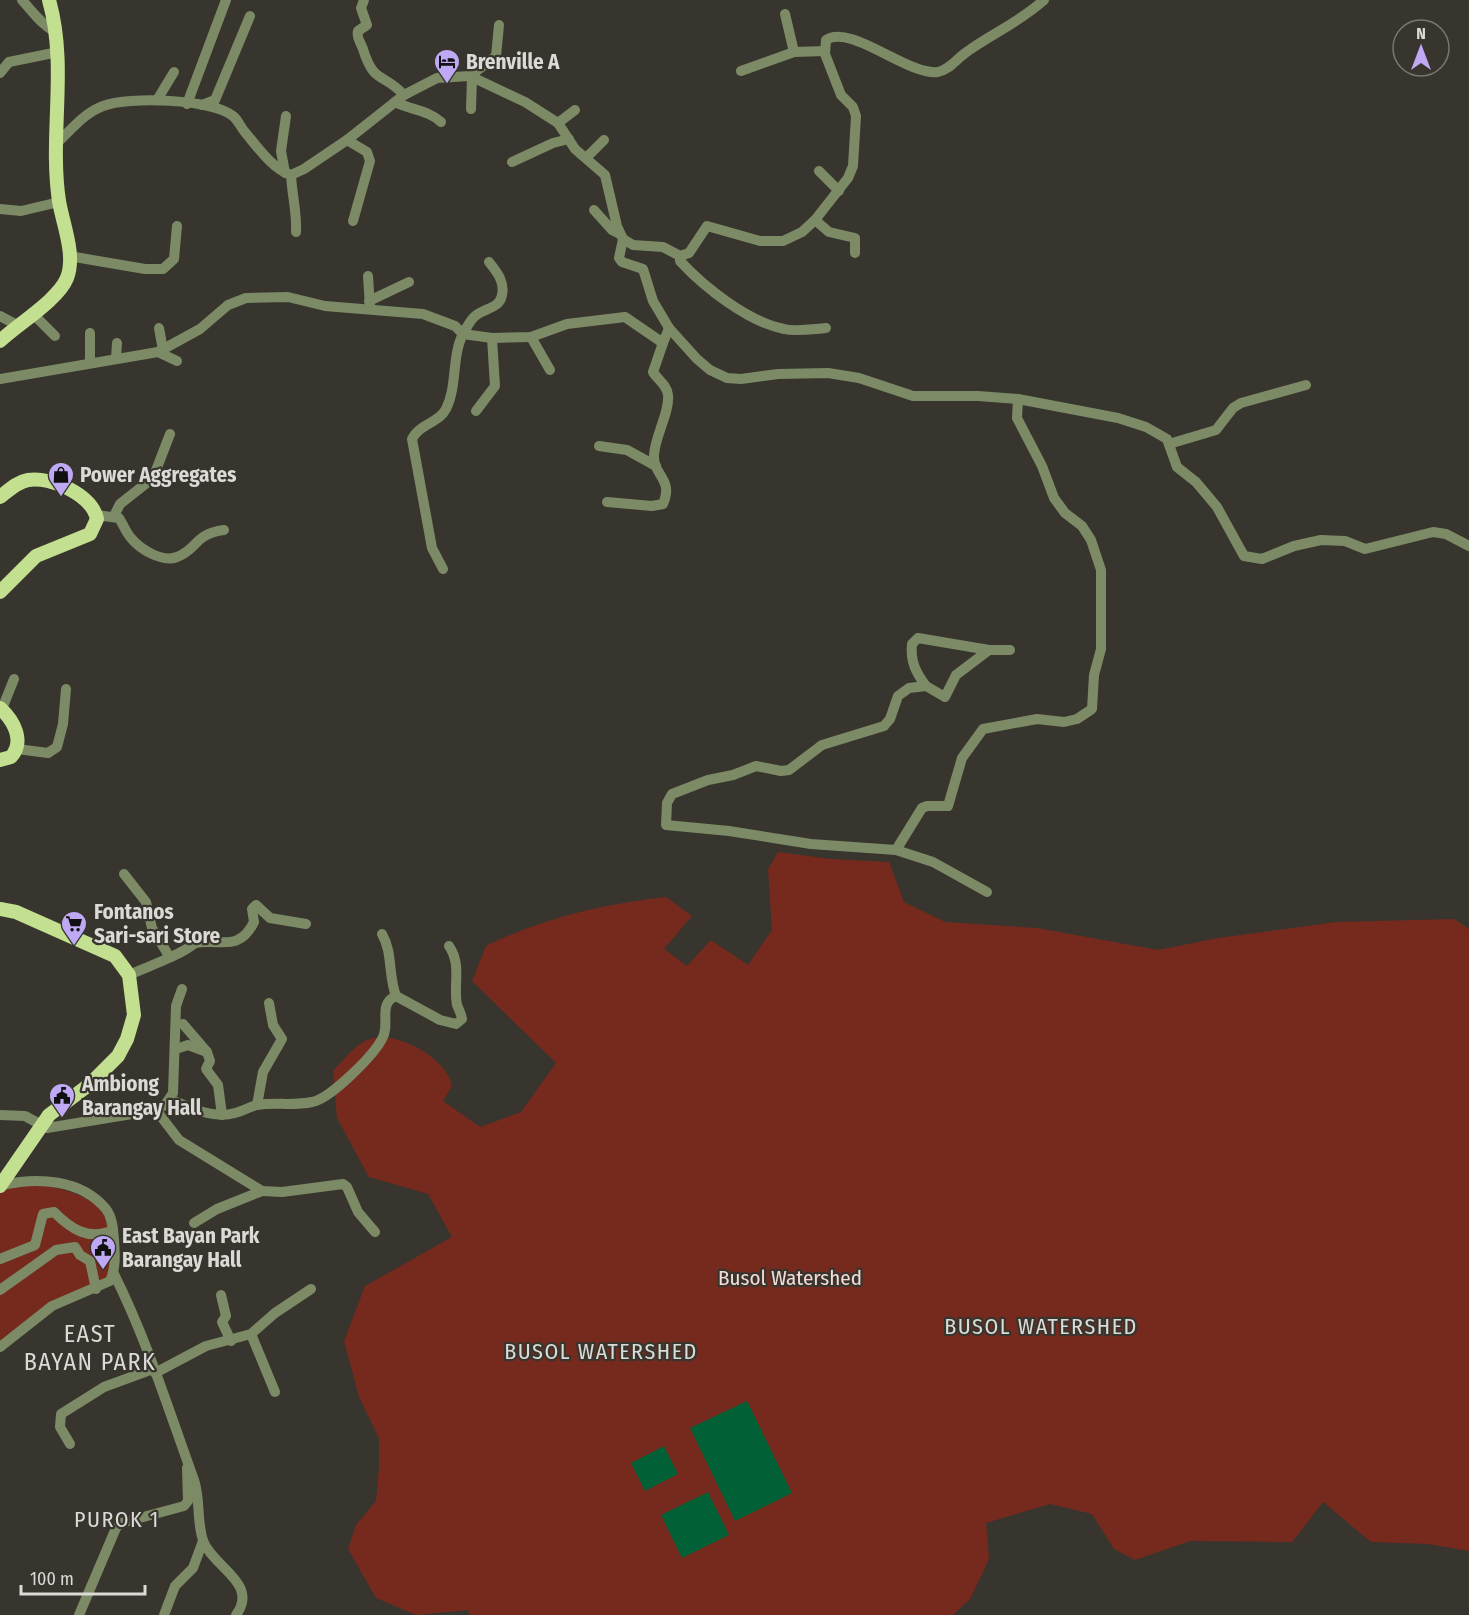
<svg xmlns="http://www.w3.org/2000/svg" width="1469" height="1615" viewBox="0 0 1469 1615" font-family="'Fira Sans Condensed',sans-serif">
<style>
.green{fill:#762a1e}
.water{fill:#026037}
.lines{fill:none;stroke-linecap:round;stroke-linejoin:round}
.minor{stroke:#7c8b65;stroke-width:10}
.major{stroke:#c3e090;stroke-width:14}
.labels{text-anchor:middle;stroke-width:4.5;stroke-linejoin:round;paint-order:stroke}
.poi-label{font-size:21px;font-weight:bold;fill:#dcdad6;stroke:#37352e;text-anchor:start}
.park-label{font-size:21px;fill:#f6dad5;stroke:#37352e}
.neighbourhood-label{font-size:22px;letter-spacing:1.5px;fill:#dcdad6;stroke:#37352e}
.quarter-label{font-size:24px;letter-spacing:1.5px;fill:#dcdad6;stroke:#37352e}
</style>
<rect width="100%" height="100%" fill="#37352e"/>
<!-- green -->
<g class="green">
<path d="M 778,852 L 831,859 L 889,862 L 904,902 L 945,922 L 1037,928 L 1158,950 L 1218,938 L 1336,922 L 1454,919 L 1469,929 L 1469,1551 L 1428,1544 L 1371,1542 L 1323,1502 L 1292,1542 L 1190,1541 L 1135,1560 L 1114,1549 L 1092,1514 L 1050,1504 L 986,1523 L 989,1559 L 970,1599 L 953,1615 L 470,1615 L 468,1610 L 416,1615 L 376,1598 L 348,1549 L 356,1525 L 376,1501 L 379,1468 L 379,1438 L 359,1397 L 344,1341 L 365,1286 L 452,1237 L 428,1194 L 369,1177 L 337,1118 L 333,1071 C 342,1062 353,1047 365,1041 C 392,1027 447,1057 452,1086 L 443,1101 L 480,1127 L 521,1112 L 556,1063 L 472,981 L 486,946 C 543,918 603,904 666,897 L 692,916 L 664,949 L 687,966 L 711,940 L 748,965 L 772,930 L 768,870 Z"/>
<path d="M 27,1184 C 49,1185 93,1193 104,1215 C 108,1224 108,1234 109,1243 C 110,1256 112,1269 105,1280 L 50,1302 L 0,1341 L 0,1191 Z"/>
</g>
<!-- water -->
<g class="water">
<path d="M 747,1401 L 792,1493 L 735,1521 L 690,1428 Z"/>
<path d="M 664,1446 L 678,1474 L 645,1491 L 631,1463 Z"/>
<path d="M 708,1492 L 729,1535 L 682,1558 L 661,1515 Z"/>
</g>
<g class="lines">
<!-- minor -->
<g class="minor">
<path d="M 22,0 C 33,12 41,24 55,32"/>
<path d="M 364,0 L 361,8 L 367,25 L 358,31 C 356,39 361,42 363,49 C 374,85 383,72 404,95"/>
<path d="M 785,14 L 794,52"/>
<path d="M 741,71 L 794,52 L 825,51"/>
<path d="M 0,73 L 9,62 L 58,52"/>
<path d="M 470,76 L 496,56 L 499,25"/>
<path d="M 157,100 L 174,72"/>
<path d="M 395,102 C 411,110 428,110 441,122"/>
<path d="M 187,104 L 226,0"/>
<path d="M 202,105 L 215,100 L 250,16"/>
<path d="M 471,109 L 472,77"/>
<path d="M 558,123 L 575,110"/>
<path d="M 347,140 L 367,152 L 370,161 L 353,221"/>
<path d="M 57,143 C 71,130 84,113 103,106 C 129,96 212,99 233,116 C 238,120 240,126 244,131 C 256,145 272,169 291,175 L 304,169 L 347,140 L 404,95 L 437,78 L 470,76 L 525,102 L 558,123 L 575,149 L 605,175 L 617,226 L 623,239 L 633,245 L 663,247 L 680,256 L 689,253 L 707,226 L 760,241 L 783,241 L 802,232 L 815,220 L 848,178 L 853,166 L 856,116 L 853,107 L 841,95 L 825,54 L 826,40 C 850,23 908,76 938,72 C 951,69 957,58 968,51 C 995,32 1018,23 1044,0"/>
<path d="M 586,158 L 604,140"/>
<path d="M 512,162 L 553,143 L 569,139"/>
<path d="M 819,171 L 839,191"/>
<path d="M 285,173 L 281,151 L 286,116"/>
<path d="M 291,175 C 292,195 297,212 296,232"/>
<path d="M 0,209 L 21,211 L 59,202"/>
<path d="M 594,210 L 612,230 L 620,234"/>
<path d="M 815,220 L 829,232 L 855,238 L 855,253"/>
<path d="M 623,239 L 619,258 L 622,262 L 643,269 L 653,301 L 669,328 L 697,359 L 710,370 L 727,378 L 741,379 L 778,374 L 828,373 L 859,378 L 913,396 L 978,396 L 1018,399 L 1118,418 L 1146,427 L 1167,439 L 1177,467 L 1196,482 L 1217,507 L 1244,556 L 1262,559 L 1294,546 L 1321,540 L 1345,541 L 1365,549 L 1433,532 L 1446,534 L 1469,546"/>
<path d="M 69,256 L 145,269 L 163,269 L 174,259 L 177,226"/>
<path d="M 680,256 L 680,261 C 704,287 748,322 784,329 C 797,332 812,329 826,328"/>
<path d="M 368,276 L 370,307"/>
<path d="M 369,301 L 409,282"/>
<path d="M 32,313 L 55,336"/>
<path d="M 0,316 L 17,325"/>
<path d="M 159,328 L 163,350"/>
<path d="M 90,333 L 90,362"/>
<path d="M 531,337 L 550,370"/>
<path d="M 158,352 L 177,361"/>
<path d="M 116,358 L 117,343"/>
<path d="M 0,379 L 158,352 L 200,329 L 228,305 L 246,298 L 288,297 L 325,306 L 423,314 L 455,326 L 463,334 L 492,338 L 531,337 L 567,324 L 625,317 L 663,343 L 669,328"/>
<path d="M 476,411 L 495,386 L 492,338"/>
<path d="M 1169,444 L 1216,430 L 1233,408 L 1241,403 L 1306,385"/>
<path d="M 599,446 L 627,450 L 656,466"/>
<path d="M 607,502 L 652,506 L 663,504 C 674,479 653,476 654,455 C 655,436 670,412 668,395 C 667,385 658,380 653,372 L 663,343"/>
<path d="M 96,515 L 119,518 C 123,524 126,533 131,538 C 140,549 162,563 177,557 C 198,549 194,534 224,530"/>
<path d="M 114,516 L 120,504 L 153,478 L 170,434"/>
<path d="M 443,569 L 432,548 L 412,439 C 419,424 439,423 446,409 C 458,385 451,355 464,332 C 467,327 470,321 474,317 C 483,308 500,309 502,295 C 505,282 497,272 489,262"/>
<path d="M 989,650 L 956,675 L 945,697 L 926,686 L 909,688 L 898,696 L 890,719 L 884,726 L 822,745 L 789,770 L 781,771 L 756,766 L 733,775 L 708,780 L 672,794 L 667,803 L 666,825 L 729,831 L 811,844 L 896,850 L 922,808 L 927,806 L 948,806 L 962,758 L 983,729 L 1037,719 L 1064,722 L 1077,719 L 1092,709 L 1094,675 L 1101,649 L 1101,570 L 1091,540 L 1082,526 L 1065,513 L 1054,498 L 1042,466 L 1017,418 L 1018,399"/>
<path d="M 926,686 C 916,673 910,661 912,644 L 918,638 L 989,650 L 1010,650"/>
<path d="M 2,709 L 14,679"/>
<path d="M 17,749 L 48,753 L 57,747 L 63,724 L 66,689"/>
<path d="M 896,850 L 933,862 L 987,892"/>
<path d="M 124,874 L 146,902 L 152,928 L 169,956"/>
<path d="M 382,934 C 393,953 388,975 396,996 L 440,1020 L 456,1024 L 462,1019 C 461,1013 459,1010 457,1005 C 453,984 462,965 449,946"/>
<path d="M 129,975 C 148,966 180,956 195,943 C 219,938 239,953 254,922 L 252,909 L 256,905 L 270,918 L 306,924"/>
<path d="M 183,1024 L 207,1052 L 210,1061 L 206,1069 L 218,1085 L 222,1115"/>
<path d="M 179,1048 L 188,1045 L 207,1052"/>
<path d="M 170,1099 C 191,1108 212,1119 235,1113 C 243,1111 249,1107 257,1105 C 274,1102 294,1106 312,1102 C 330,1099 373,1056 382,1039 C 391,1024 377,1004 396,996"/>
<path d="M 257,1105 L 263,1072 L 282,1039 L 273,1025 L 269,1003"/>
<path d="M 156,1110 L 179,1140 L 262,1191 L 282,1192 L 343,1184 L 347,1187 L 358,1212 L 375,1232"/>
<path d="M 0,1115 L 25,1116 L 47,1128 L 156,1110 L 165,1105 L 173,1093 L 176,1006 L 182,989"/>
<path d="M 194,1223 L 217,1209 L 262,1191"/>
<path d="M 0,1259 L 35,1245 L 43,1214 L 54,1212 C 71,1229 88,1241 113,1230"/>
<path d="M 114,1274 C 147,1340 169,1411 194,1480 C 201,1500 196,1524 204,1543 C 215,1568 259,1584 236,1615"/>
<path d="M 0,1290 L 56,1250 L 75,1247 L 80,1255 L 90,1261 L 96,1289"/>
<path d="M 221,1295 L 226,1316 L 222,1322 L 231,1341"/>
<path d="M 251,1334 L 275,1392"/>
<path d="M 0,1347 L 52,1306 L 110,1281 C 116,1268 115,1255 114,1240 C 113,1231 113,1218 106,1209 C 81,1179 37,1177 3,1185"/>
<path d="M 155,1373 L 206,1346 L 251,1334 L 275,1313 L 311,1289"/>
<path d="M 70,1444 L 60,1427 L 61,1414 L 104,1387 L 153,1369"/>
<path d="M 79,1615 L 116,1528 L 121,1523 L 184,1506 L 188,1501 L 187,1468"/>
<path d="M 164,1615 L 175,1586 L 193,1568 L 203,1541"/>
</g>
<!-- major -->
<g class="major">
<path d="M 0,341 C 18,324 58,300 67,278 C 76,255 63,225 59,201 C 49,134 68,67 49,0"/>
<path d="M 0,497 C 9,490 17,482 28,480 C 51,476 92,495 97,519 L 90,534 L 36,556 L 0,592"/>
<path d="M 0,708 C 14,721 25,741 11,757 L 0,760"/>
<path d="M 0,909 L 16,912 L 115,956 L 129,975 L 134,1015 L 127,1039 L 118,1056 L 90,1084 L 49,1115 L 0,1186"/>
</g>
</g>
<!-- icons -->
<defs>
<symbol id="hotel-pin" viewBox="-11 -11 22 30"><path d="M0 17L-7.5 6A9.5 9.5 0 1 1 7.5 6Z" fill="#bfa9f4" stroke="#37352e"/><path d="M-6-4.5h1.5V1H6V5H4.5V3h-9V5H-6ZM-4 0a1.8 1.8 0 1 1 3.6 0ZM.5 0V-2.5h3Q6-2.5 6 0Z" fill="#111"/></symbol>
<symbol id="shop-pin" viewBox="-11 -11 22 30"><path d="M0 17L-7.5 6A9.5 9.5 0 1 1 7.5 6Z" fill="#bfa9f4" stroke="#37352e"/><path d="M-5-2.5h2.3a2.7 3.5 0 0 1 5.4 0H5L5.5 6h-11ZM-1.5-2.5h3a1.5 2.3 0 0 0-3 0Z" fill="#111"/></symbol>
<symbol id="supermarket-pin" viewBox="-11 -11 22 30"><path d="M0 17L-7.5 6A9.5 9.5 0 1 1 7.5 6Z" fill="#bfa9f4" stroke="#37352e"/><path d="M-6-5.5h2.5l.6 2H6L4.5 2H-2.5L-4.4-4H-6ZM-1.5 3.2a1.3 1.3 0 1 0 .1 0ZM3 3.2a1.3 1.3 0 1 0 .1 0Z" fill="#111"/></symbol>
<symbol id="civic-pin" viewBox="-11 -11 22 30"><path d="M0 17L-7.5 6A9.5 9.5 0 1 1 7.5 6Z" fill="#bfa9f4" stroke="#37352e"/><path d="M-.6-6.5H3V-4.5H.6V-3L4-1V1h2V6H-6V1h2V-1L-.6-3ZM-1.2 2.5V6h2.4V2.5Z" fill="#111"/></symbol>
</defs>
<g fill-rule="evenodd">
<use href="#hotel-pin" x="432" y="47" width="30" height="40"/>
<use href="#shop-pin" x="46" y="460" width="30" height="40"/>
<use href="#supermarket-pin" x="59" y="909" width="30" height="40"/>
<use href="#civic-pin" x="47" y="1081" width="30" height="40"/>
<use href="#civic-pin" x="88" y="1233" width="30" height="40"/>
</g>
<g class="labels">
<!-- poi labels -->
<g class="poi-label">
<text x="466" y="69">Brenville A</text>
<text x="80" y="482">Power Aggregates</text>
<text x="94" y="919">Fontanos<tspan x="94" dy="24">Sari-sari Store</tspan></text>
<text x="82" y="1091">Ambiong<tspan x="82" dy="24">Barangay Hall</tspan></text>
<text x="122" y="1243">East Bayan Park<tspan x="122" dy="24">Barangay Hall</tspan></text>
</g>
<!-- park labels -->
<g class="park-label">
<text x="790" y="1285">Busol Watershed</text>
</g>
<!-- neighbourhood labels -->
<g class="neighbourhood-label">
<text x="1041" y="1334">BUSOL WATERSHED</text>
<text x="601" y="1359">BUSOL WATERSHED</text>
<text x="117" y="1527">PUROK 1</text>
</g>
<!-- quarter labels -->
<g class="quarter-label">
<text x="90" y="1342">EAST<tspan x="90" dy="28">BAYAN PARK</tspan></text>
</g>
</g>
<!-- north arrow -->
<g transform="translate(1421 48)"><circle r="28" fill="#37352e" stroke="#797771" stroke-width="1.5"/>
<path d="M0-4.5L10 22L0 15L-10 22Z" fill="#bfa9f4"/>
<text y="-9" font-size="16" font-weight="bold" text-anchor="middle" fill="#dcdad6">N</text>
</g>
<!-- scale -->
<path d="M21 1585v9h124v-9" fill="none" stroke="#dcdad6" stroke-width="3"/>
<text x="30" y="1585" font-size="18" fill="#dcdad6" stroke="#37352e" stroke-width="4.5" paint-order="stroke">100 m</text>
</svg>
